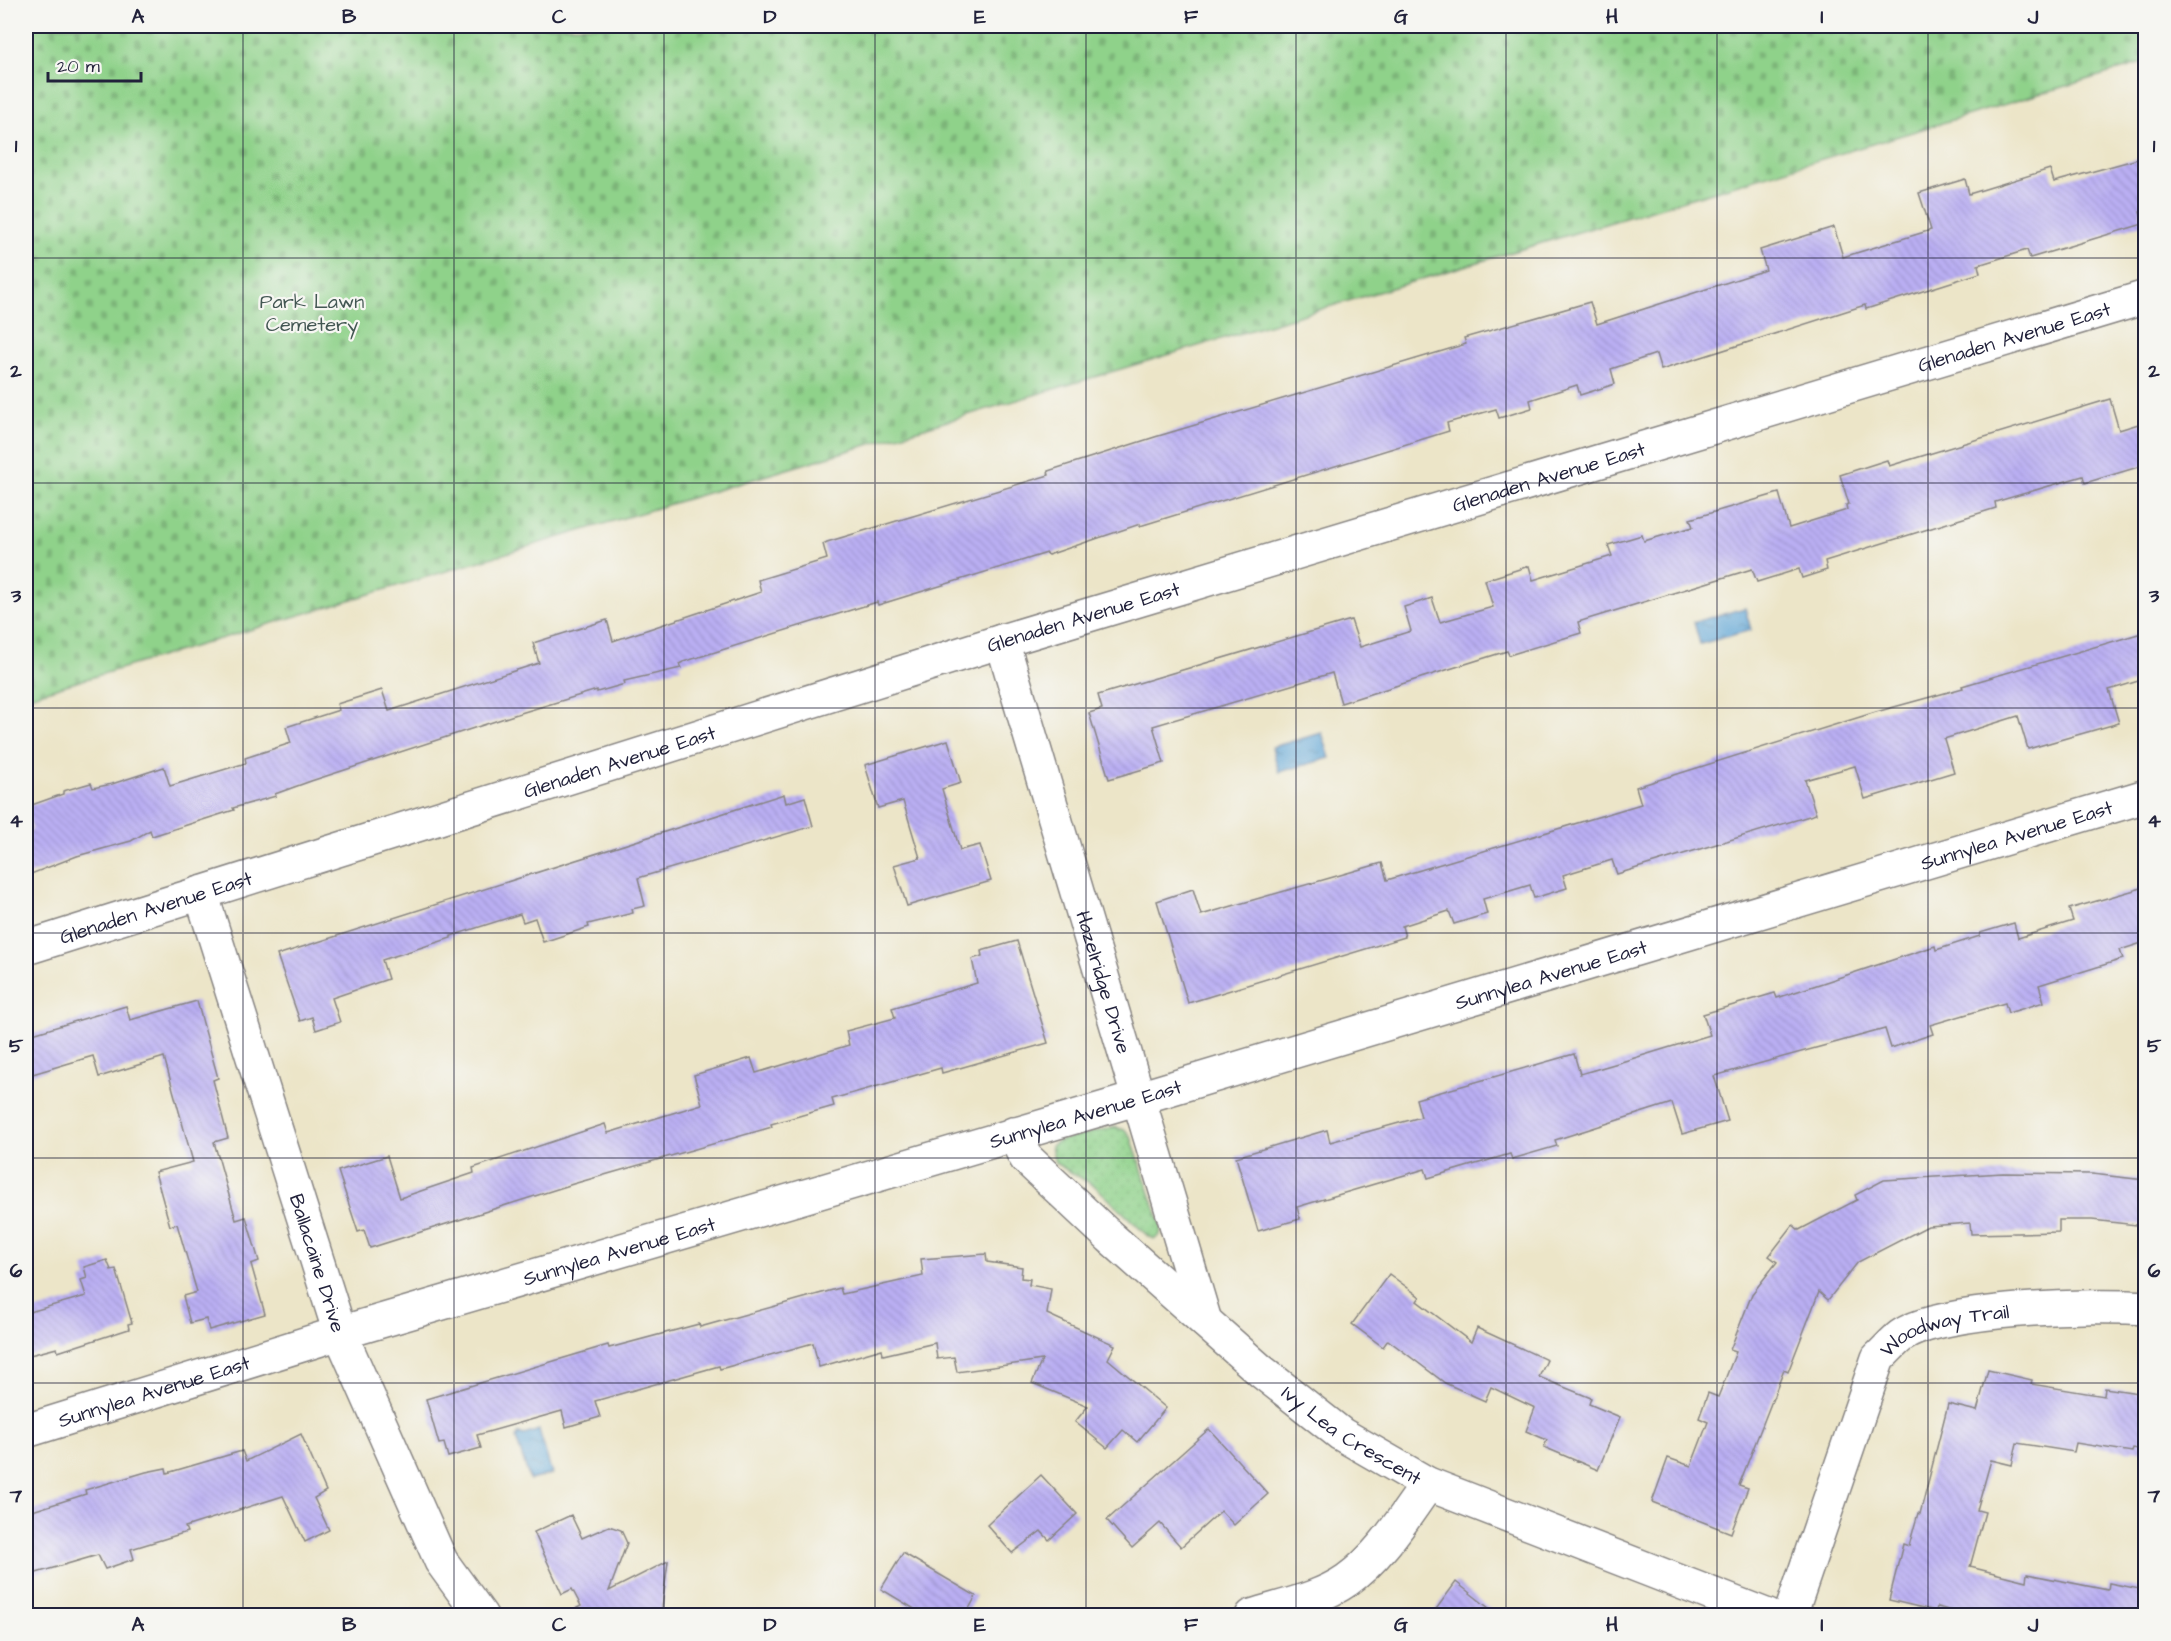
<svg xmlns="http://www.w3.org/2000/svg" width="2171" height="1641" viewBox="0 0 2171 1641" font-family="'Architects Daughter',sans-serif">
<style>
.grass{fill:url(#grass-dots);stroke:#587a62;stroke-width:1.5}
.cemetery{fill:url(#cemetery-stones);stroke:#587a62;stroke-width:1.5}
.water{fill:url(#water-ripples);stroke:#416488;stroke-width:1.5}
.building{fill:url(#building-back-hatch)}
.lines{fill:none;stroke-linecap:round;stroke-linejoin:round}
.minor-casing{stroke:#878482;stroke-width:36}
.minor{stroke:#fff;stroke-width:33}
.grid{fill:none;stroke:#22223b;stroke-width:1.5;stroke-opacity:0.55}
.labels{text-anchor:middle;stroke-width:4.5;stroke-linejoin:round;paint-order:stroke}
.park-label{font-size:20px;fill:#435753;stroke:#f6f6f2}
.street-label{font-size:20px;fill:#22223b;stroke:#f6f6f2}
.neatline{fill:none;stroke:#22223b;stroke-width:2}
.grid-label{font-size:20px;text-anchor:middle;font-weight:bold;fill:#22223b}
</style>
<defs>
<pattern id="grass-dots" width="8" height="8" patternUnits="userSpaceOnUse" patternTransform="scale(1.5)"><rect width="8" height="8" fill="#8fd28a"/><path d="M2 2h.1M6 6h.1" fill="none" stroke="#7bb478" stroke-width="1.8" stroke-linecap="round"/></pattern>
<pattern id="cemetery-stones" width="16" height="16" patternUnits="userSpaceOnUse" patternTransform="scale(1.5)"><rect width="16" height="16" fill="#8fd28a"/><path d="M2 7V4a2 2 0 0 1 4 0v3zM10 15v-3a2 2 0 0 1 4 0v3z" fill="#7bb478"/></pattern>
<pattern id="water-ripples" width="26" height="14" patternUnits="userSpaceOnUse" patternTransform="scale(1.5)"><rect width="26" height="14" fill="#60a6d6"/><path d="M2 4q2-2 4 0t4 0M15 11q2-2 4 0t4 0" fill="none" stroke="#4f87af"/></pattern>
<pattern id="building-back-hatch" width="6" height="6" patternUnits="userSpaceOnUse" patternTransform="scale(1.5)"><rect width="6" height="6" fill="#baaff3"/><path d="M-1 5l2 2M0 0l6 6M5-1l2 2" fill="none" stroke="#a096d1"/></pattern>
</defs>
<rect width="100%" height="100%" fill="#f6f6f2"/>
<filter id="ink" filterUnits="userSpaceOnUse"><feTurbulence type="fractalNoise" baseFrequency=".0167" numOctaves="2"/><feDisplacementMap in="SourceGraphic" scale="12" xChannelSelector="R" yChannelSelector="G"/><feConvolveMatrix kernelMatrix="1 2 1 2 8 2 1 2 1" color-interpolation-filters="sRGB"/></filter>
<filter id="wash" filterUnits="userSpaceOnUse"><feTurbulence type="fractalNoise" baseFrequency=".008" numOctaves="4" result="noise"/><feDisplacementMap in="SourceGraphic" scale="24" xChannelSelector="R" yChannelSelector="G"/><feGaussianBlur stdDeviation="1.35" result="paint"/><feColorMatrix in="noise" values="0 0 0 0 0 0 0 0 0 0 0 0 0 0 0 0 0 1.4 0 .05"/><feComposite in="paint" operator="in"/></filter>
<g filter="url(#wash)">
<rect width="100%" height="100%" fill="#ece5c8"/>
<!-- grass -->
<path class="grass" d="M 1114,1127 L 1125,1130 L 1131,1137 L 1161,1226 L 1160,1235 L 1155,1239 L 1149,1237 L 1095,1186 L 1055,1163 L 1051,1146 L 1058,1141 Z"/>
<!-- cemetery -->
<path class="cemetery" d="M 26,26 L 2145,26 L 2146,62 L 26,697 Z"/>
<!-- water -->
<g class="water">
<path d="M 1745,608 L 1751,630 L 1700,644 L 1694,622 Z"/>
<path d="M 1322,733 L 1330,758 L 1279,772 L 1272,747 Z"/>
<path d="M 539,1430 L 552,1474 L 530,1480 L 516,1438 L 519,1433 L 524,1435 Z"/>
</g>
<g id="blocks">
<!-- building -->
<g class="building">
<path d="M 2145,157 L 2145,210 L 2140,212 L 2143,224 L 2030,258 L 2027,250 L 1978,265 L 1980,273 L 1866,309 L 1865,305 L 1661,370 L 1656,354 L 1611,369 L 1615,384 L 1580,395 L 1577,385 L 1530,400 L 1532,408 L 1499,418 L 1496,409 L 1447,423 L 1449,431 L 1140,526 L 1140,524 L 1048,555 L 1047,553 L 878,605 L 877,602 L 683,662 L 679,664 L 681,668 L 624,681 L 625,684 L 597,692 L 597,690 L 514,715 L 311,781 L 275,794 L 276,796 L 233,808 L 234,810 L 152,836 L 150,830 L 131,841 L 77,856 L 26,876 L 26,832 L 32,830 L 26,807 L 63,794 L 63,791 L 91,783 L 93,788 L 112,784 L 164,767 L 170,786 L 246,763 L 245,758 L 291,743 L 286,727 L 339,710 L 337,704 L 382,690 L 389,711 L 539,663 L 533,643 L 607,620 L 613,641 L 761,592 L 758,580 L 827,559 L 823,544 L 827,542 L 1049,475 L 1048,471 L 1155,437 L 1466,344 L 1464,338 L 1590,302 L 1597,324 L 1766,270 L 1760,250 L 1834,227 L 1843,257 L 1931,230 L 1919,193 L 1965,179 L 1969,194 L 2050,169 L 2054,182 Z"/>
<path d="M 2110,399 L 2119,430 L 2145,422 L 2145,465 L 2085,483 L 2083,476 L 1995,502 L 1996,508 L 1825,561 L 1827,570 L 1802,578 L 1799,569 L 1757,582 L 1752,569 L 1578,622 L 1581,633 L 1509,655 L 1507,651 L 1341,703 L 1332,673 L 1153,726 L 1164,763 L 1109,779 L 1089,713 L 1102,709 L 1098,695 L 1351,620 L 1360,647 L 1411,631 L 1404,607 L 1432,598 L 1440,622 L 1493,607 L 1485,580 L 1529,566 L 1533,580 L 1612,556 L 1608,545 L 1642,535 L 1644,541 L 1693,527 L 1690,519 L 1779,493 L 1789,528 L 1847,510 L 1846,505 L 1849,504 L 1840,475 L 1887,460 L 1889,466 Z"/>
<path d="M 2145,632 L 2145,679 L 2109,690 L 2119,723 L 2028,749 L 2018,716 L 1944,739 L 1954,772 L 1865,799 L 1855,766 L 1805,780 L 1816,814 L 1617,874 L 1612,860 L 1563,875 L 1567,888 L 1534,898 L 1530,885 L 1483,899 L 1487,914 L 1454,924 L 1449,911 L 1402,926 L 1405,937 L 1188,1003 L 1157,901 L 1193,889 L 1201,915 L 1382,863 L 1387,880 L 1641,804 L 1636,787 L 1876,712 L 1963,688 L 1962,686 Z"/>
<path d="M 948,740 L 961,783 L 942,789 L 960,850 L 980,845 L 991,881 L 907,906 L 894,865 L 920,858 L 903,801 L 878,808 L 865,765 Z"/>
<path d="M 784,794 L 786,803 L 805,797 L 813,826 L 638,878 L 645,906 L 632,909 L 633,913 L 588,924 L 589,927 L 543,942 L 535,918 L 523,922 L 520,914 L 451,936 L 451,938 L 382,960 L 388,979 L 332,998 L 340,1022 L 316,1030 L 312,1017 L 300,1021 L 277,955 Z"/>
<path d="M 2145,887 L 2145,942 L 2120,950 L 2123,959 L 2039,985 L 2044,1002 L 2008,1013 L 2005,1003 L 1930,1025 L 1933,1034 L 1891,1048 L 1885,1029 L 1714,1076 L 1728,1121 L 1682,1134 L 1672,1103 L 1555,1140 L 1557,1146 L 1512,1159 L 1510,1154 L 1428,1178 L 1425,1169 L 1297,1207 L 1300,1219 L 1258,1231 L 1236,1157 L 1327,1130 L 1330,1142 L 1421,1117 L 1416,1099 L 1574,1054 L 1580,1074 L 1618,1063 L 1710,1035 L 1703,1014 L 1775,993 L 1777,998 L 1935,946 L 1936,950 L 1980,936 L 1980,933 L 2014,923 L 2018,938 L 2073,921 L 2069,909 Z"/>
<path d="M 1017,941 L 1048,1043 L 942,1073 L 941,1068 L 832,1099 L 834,1106 L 771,1124 L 772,1127 L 573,1184 L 370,1248 L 364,1230 L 358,1232 L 338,1171 L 387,1156 L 400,1198 L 474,1173 L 473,1168 L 605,1124 L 608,1133 L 702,1104 L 694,1075 L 751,1058 L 756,1073 L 849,1045 L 846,1031 L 895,1018 L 892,1008 L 977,983 L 972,959 L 982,956 L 981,951 Z"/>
<path d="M 197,1001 L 218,1078 L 213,1080 L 228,1138 L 214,1142 L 236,1220 L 246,1217 L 259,1261 L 251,1264 L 265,1314 L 209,1330 L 206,1319 L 190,1323 L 183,1296 L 197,1292 L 177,1224 L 170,1226 L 155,1172 L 193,1162 L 164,1057 L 99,1077 L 93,1056 L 26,1076 L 26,1036 L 126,1006 L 130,1020 Z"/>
<path d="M 2003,1173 L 2092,1174 L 2145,1180 L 2145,1226 L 2092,1220 L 2059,1220 L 2059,1232 L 1971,1234 L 1970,1223 L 1928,1226 L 1858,1262 L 1828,1300 L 1819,1292 L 1788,1372 L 1784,1370 L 1739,1485 L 1748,1488 L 1731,1533 L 1652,1502 L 1668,1458 L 1691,1466 L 1708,1422 L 1699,1418 L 1708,1393 L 1718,1397 L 1736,1352 L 1730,1350 L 1752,1294 L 1777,1262 L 1769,1256 L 1793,1225 L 1799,1230 L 1857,1200 L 1855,1195 L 1884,1180 Z"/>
<path d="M 986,1254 L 987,1262 L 1022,1267 L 1021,1278 L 1030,1279 L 1029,1285 L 1051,1289 L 1047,1314 L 1115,1345 L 1108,1359 L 1166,1408 L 1137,1442 L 1123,1430 L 1107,1448 L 1075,1422 L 1088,1406 L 1032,1383 L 1042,1360 L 957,1372 L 954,1357 L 937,1359 L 935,1343 L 883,1355 L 882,1349 L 819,1367 L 813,1343 L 720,1369 L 719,1366 L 595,1401 L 600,1417 L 566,1427 L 562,1411 L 477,1435 L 481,1448 L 448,1457 L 444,1443 L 439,1444 L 426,1399 L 608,1345 L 609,1348 L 699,1324 L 700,1327 L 840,1288 L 842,1294 L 923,1276 L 921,1259 Z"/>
<path d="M 107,1260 L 111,1270 L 116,1269 L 132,1323 L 128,1324 L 129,1329 L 58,1352 L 57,1348 L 26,1356 L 26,1313 L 86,1296 L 81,1280 L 87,1278 L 84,1267 Z"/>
<path d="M 1389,1274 L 1420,1297 L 1417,1301 L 1471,1342 L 1477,1328 L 1547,1360 L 1539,1377 L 1591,1398 L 1589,1404 L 1620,1417 L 1598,1470 L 1544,1447 L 1547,1440 L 1526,1431 L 1535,1408 L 1491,1387 L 1485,1401 L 1445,1383 L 1388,1340 L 1383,1347 L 1352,1324 Z"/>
<path d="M 1988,1370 L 2032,1380 L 2031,1384 L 2104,1396 L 2105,1388 L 2145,1394 L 2145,1451 L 2133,1449 L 2132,1452 L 2076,1443 L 2074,1452 L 2017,1443 L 2012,1465 L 1991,1460 L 1977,1510 L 1985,1512 L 1970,1567 L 2026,1581 L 2027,1574 L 2108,1590 L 2109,1583 L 2145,1590 L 2145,1616 L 1971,1616 L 1937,1607 L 1936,1611 L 1889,1600 L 1903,1544 L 1909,1546 L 1918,1513 L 1920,1514 L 1948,1404 L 1977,1411 Z"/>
<path d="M 1209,1429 L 1268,1494 L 1234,1525 L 1221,1511 L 1181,1547 L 1160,1523 L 1132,1548 L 1107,1520 Z"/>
<path d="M 301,1434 L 326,1491 L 314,1498 L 329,1530 L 305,1542 L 283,1496 L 185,1527 L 187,1532 L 131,1549 L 134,1559 L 105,1569 L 98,1555 L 26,1576 L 26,1513 L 86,1494 L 85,1490 L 146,1472 L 166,1468 L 167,1473 L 242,1451 L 246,1461 Z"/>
<path d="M 1041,1475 L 1077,1514 L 1049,1540 L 1041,1531 L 1012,1553 L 987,1525 Z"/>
<path d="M 571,1515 L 582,1538 L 609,1526 L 621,1530 L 627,1543 L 609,1591 L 668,1561 L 661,1616 L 561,1616 L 581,1606 L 572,1589 L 562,1594 L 534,1532 Z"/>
<path d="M 903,1553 L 976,1596 L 965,1616 L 926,1616 L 881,1589 Z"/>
<path d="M 1456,1582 L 1499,1616 L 1431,1616 Z"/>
</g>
</g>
</g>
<g filter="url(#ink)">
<use href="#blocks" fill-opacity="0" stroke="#878482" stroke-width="1.5"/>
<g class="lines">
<defs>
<g id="minor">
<path id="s1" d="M 1002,641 L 1205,1321"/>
<path id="s2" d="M 201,893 L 340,1333 L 441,1561 L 481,1616"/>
<path id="s3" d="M 26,948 L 1002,641 L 2146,297"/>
<path id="s4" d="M 1013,1134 L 1026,1158 L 1110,1237 L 1261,1371 L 1341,1434 L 1428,1484 L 1768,1616"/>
<path id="s5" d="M 26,1431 L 340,1333 L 1139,1098 L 2146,796"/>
<path d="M 1252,1616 C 1283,1606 1320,1599 1347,1580 C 1381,1556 1404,1517 1428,1484"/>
<path id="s6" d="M 1790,1616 L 1878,1358 C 1886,1351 1893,1342 1901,1336 C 1940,1308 2096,1304 2146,1308"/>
</g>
</defs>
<!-- minor casing -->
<use href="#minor" class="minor-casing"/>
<!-- minor -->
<use href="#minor" class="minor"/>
</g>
</g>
<!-- grid -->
<path class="grid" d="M 243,26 L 243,1616M 454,26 L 454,1616M 664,26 L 664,1616M 875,26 L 875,1616M 1086,26 L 1086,1616M 1296,26 L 1296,1616M 1506,26 L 1506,1616M 1717,26 L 1717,1616M 1928,26 L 1928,1616M 26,258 L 2146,258M 26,483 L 2146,483M 26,708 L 2146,708M 26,933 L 2146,933M 26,1158 L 2146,1158M 26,1383 L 2146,1383"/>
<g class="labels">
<!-- park labels -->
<g class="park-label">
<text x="312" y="308">Park Lawn<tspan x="312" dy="23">Cemetery</tspan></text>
</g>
<!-- street labels -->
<g class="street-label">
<text dy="7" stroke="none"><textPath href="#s3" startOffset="2080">Glenaden Avenue East</textPath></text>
<text dy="7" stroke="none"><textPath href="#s3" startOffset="1594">Glenaden Avenue East</textPath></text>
<text dy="7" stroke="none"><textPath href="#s3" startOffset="1108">Glenaden Avenue East</textPath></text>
<text dy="7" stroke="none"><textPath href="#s3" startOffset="622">Glenaden Avenue East</textPath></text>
<text dy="7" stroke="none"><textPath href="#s5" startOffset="2078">Sunnylea Avenue East</textPath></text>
<text dy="7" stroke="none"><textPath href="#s3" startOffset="136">Glenaden Avenue East</textPath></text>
<text dy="7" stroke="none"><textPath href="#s5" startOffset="1592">Sunnylea Avenue East</textPath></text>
<text dy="7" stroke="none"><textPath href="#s1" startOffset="356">Hazelridge Drive</textPath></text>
<text dy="7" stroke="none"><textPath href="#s5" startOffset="1106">Sunnylea Avenue East</textPath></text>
<text dy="7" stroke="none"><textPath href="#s5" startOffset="620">Sunnylea Avenue East</textPath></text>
<text dy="7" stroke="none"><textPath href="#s2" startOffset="388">Ballacaine Drive</textPath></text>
<text dy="7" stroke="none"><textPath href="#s6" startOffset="348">Woodway Trail</textPath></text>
<text dy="7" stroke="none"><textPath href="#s5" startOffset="134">Sunnylea Avenue East</textPath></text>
<text dy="7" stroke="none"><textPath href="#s4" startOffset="456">Ivy Lea Crescent</textPath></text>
</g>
</g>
<!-- margin -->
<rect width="2171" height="1641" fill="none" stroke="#f6f6f2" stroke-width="66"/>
<!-- scale -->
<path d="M48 72v9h93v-9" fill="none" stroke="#22223b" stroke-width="3"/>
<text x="57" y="72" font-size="18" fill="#22223b" stroke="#f6f6f2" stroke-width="4.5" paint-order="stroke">20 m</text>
<rect x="33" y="33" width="2105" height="1575" class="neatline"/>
<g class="grid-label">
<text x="138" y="23">A</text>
<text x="349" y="23">B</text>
<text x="559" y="23">C</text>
<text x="770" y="23">D</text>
<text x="980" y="23">E</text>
<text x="1191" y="23">F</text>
<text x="1401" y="23">G</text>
<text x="1612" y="23">H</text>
<text x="1822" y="23">I</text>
<text x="2033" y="23">J</text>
<text x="16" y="152">1</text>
<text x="2154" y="152">1</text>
<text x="16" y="377">2</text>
<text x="2154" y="377">2</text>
<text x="16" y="602">3</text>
<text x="2154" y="602">3</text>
<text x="16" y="827">4</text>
<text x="2154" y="827">4</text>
<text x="16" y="1052">5</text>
<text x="2154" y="1052">5</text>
<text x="16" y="1277">6</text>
<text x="2154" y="1277">6</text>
<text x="16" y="1502">7</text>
<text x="2154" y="1502">7</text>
<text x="138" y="1631">A</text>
<text x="349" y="1631">B</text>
<text x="559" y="1631">C</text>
<text x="770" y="1631">D</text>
<text x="980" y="1631">E</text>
<text x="1191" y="1631">F</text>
<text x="1401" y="1631">G</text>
<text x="1612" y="1631">H</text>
<text x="1822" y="1631">I</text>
<text x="2033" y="1631">J</text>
</g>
</svg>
